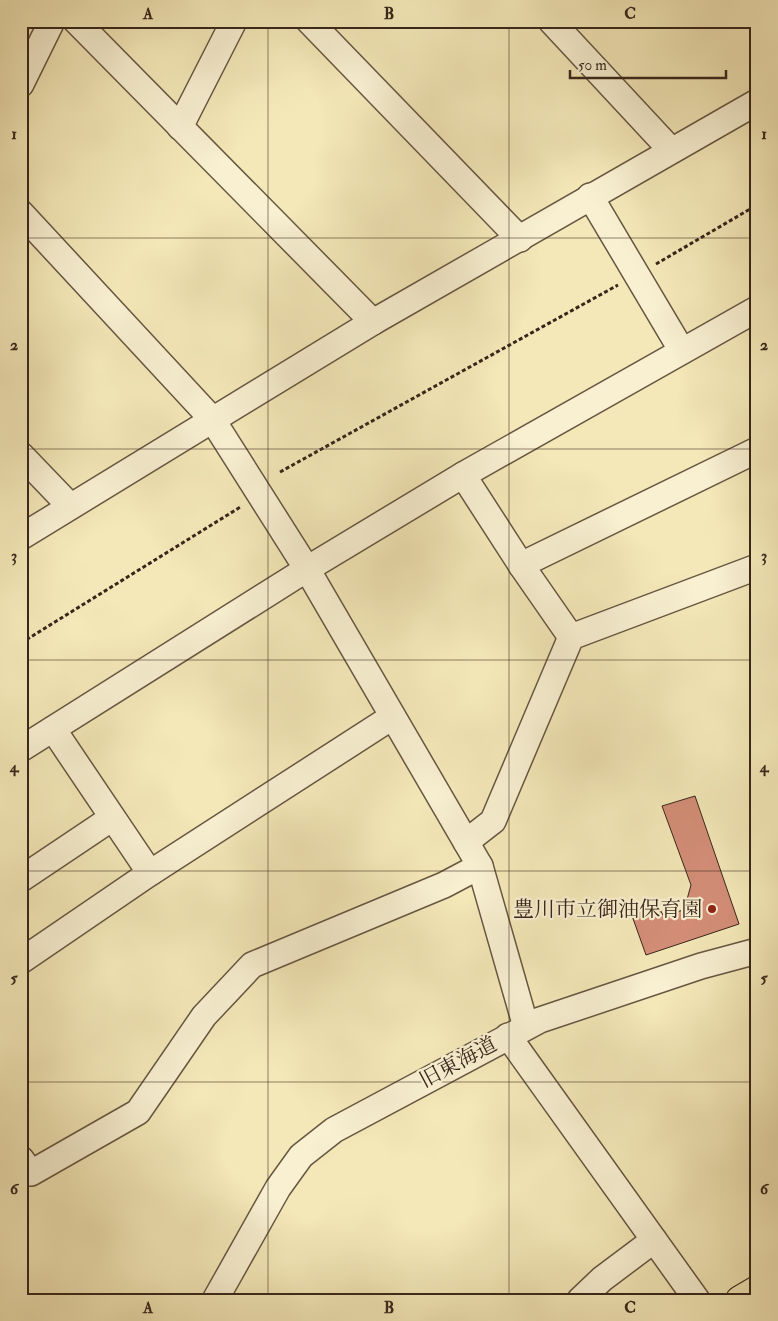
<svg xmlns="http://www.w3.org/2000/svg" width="778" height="1321" viewBox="0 0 778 1321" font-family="'IM FELL Double Pica','Noto Serif JP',serif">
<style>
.building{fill:#d48e78;stroke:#38261b}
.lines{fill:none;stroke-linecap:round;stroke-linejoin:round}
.minor-casing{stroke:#675642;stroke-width:28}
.major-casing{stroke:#38261b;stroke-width:30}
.path{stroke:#38261b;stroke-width:3;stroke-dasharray:4 2.5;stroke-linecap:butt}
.minor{stroke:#f8f0d1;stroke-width:25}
.major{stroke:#f4e8b8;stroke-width:28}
.grid{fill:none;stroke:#38261b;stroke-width:1;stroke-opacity:0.55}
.poi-dot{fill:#8f2418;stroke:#f8f0d1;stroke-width:2}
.labels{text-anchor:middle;stroke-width:4.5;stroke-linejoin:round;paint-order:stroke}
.poi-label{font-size:21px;fill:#38261b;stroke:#f8f0d1;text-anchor:end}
.street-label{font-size:21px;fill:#38261b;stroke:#f8f0d1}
.neatline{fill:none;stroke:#38261b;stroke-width:2}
.grid-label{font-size:16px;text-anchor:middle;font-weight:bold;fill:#38261b}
</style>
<rect width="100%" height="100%" fill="#f4e8b8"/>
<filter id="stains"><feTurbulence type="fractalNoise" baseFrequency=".004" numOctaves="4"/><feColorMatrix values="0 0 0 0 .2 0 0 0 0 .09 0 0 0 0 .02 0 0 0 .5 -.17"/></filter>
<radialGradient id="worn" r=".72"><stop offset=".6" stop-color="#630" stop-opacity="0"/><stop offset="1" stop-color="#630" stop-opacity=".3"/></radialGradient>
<!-- building -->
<path class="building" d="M 695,796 L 739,924 L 646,955 L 631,913 L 657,904 L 663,915 L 684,910 L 691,885 L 662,806 Z"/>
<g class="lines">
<defs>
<g id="minor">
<path d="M 76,21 L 373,322"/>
<path d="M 309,21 L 520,239"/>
<path d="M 551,21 L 671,150"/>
<path d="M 21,84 L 52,21"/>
<path d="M 180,127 L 234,21"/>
<path d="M 590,196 L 682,351"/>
<path d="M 21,213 L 212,419 L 307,569 L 480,866 L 526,1027"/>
<path d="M 21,455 L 70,506"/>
<path d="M 463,475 L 521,565 L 571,637"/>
<path d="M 21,537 L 373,322 L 757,102"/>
<path d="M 521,565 L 757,450"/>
<path d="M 53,729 L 150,873"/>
<path d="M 21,749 L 307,569 L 463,475 L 757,309"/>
<path d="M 466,842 L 493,821 L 571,637 L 757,567"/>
<path d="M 21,879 L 112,818"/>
<path d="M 21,961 L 150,873 L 392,717"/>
<path d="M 508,1036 L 697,1300"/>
<path d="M 21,1159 L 31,1173 L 138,1112 L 204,1016 L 252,965 L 444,885 L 480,866"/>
<path d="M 215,1300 L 278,1188 L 301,1156 L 334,1130 L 540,1020 L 701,966 L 757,951"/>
<path d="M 580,1300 L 602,1279 L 654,1240"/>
</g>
<path id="major" d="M 740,1300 L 757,1290"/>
</defs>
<!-- minor casing -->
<use href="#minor" class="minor-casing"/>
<!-- major casing -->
<use href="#major" class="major-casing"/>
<!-- path -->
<g class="path">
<path d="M 656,264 L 757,205"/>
<path d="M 280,472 L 618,285"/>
<path d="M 21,643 L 242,506"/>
</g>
<!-- minor -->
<use href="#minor" class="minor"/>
<!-- major -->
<use href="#major" class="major"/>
</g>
<!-- grid -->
<path class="grid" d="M 268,21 L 268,1300M 509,21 L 509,1300M 21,238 L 757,238M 21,449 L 757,449M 21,660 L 757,660M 21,871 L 757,871M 21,1082 L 757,1082"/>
<!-- markers -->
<circle class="poi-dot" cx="712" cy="909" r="5"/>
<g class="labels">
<!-- poi labels -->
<g class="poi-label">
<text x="702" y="916">豊川市立御油保育園</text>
</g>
<!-- street labels -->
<g class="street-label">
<text transform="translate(458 1062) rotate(-28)" y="7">旧東海道</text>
</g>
</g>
<!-- margin -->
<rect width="778" height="1321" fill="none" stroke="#f4e8b8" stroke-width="55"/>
<!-- scale -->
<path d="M570 70v8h156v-8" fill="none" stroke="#38261b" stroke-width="2.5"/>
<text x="578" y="70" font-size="15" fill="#38261b" stroke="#f8f0d1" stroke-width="4" paint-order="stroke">50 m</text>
<rect x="28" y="28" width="722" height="1266" class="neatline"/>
<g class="grid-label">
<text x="148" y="19">A</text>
<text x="389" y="19">B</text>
<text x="630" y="19">C</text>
<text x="14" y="139">1</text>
<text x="764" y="139">1</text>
<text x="14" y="350">2</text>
<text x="764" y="350">2</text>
<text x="14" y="561">3</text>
<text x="764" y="561">3</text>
<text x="14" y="772">4</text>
<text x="764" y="772">4</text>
<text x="14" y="983">5</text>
<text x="764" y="983">5</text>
<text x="14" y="1194">6</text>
<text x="764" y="1194">6</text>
<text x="148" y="1313">A</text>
<text x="389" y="1313">B</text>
<text x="630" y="1313">C</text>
</g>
<rect width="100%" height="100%" filter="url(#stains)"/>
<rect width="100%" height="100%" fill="url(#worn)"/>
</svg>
